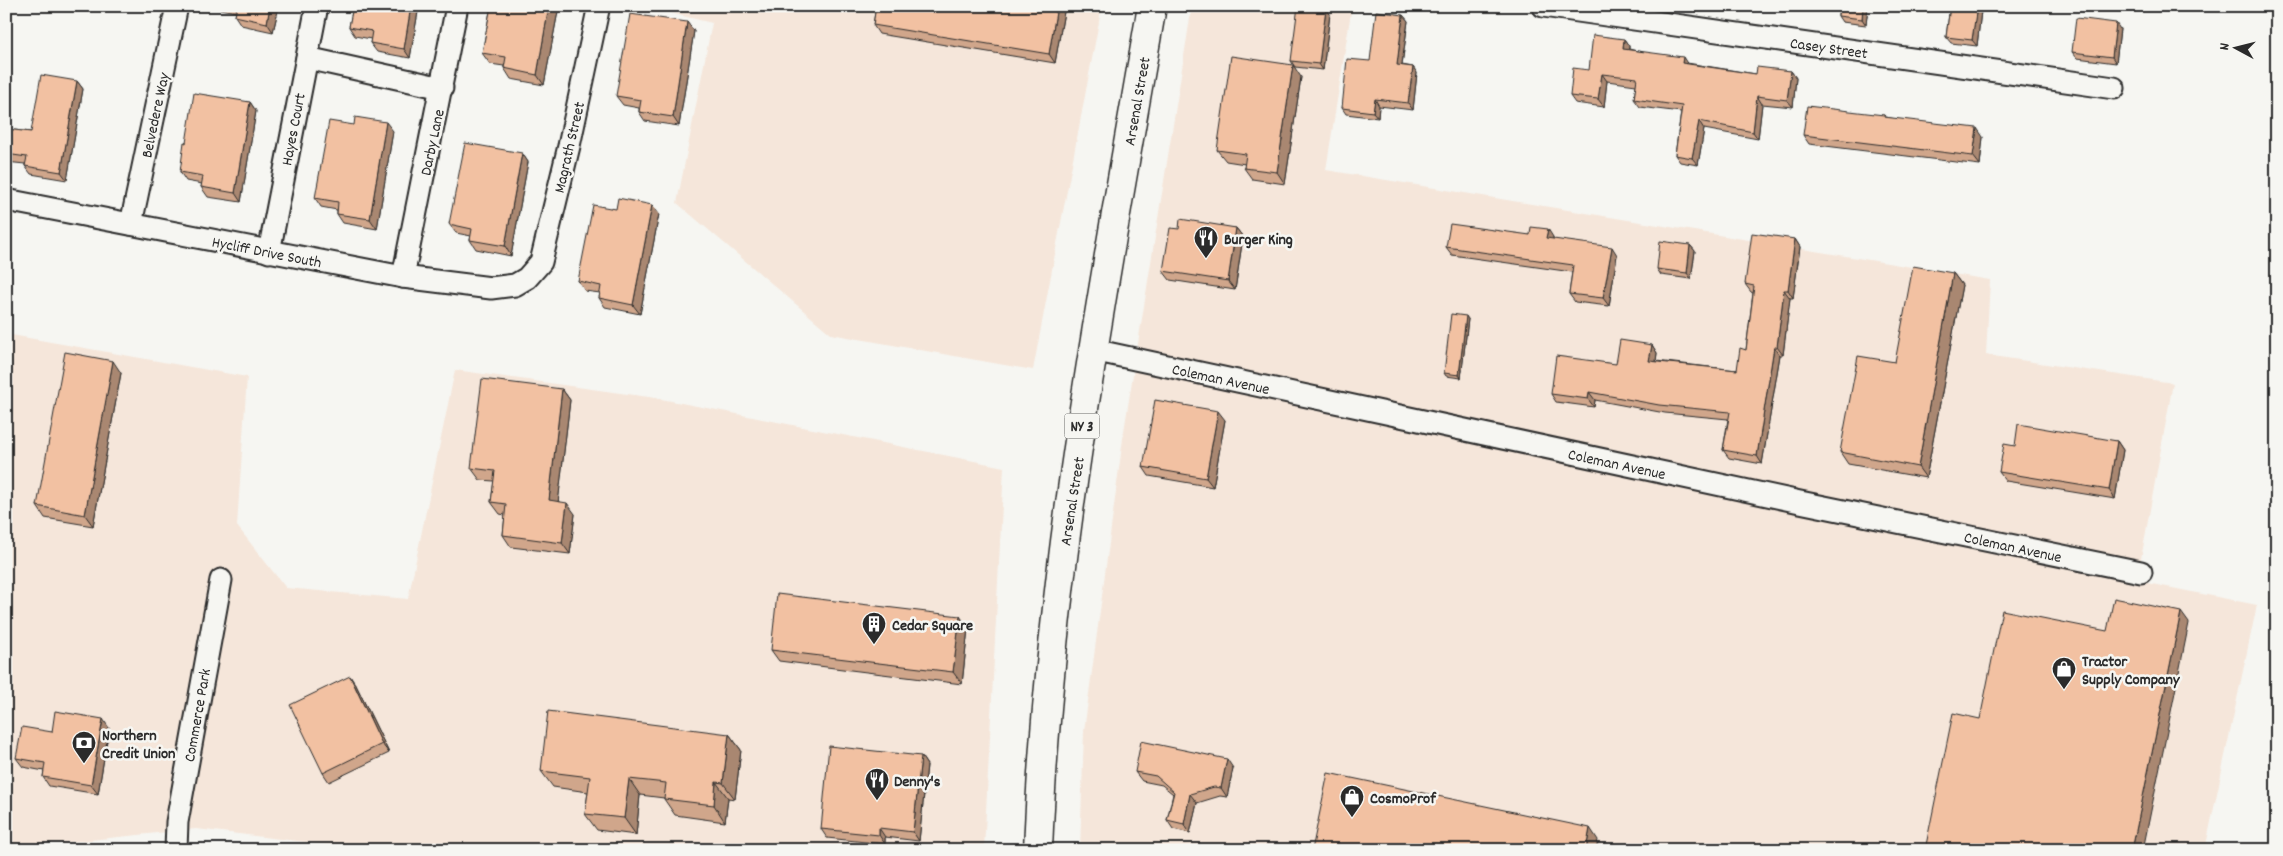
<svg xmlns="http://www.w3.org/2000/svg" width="2283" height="856" viewBox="0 0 2283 856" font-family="Dekko,sans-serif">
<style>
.built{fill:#f5e6da}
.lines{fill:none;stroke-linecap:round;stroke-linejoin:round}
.minor-casing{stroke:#2b2b2b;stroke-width:25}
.trunk-casing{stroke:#2b2b2b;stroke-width:31}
.minor{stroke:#f6f6f2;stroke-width:21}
.trunk{stroke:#f6f6f2;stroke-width:28}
.wall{fill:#d0a68b;stroke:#2b2b2b}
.shaded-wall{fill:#a98771;stroke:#2b2b2b}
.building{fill:#f2c1a2;stroke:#2b2b2b}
.labels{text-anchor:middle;stroke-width:5;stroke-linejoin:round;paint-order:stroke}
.shield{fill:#f6f6f2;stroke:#686867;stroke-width:1}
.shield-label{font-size:15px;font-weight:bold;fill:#2b2b2b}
.street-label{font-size:16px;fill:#2b2b2b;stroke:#f6f6f2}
.poi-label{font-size:16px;font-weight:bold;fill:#2b2b2b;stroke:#f6f6f2;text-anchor:start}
</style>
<rect width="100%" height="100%" fill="#f6f6f2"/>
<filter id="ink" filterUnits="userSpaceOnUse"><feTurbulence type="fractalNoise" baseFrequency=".02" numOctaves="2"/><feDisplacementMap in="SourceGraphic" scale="10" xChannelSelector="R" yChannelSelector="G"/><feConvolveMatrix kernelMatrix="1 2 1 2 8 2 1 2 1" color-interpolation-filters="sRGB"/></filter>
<g filter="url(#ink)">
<!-- built -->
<g class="built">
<path d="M 641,6 L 1102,6 L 1033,370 L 831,334 L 677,203 L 712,23 Z"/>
<path d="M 1192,6 L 1352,6 L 1326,170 L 1990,280 L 1986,355 L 2173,383 L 2137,581 L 2257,605 L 2205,850 L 1080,850 L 1084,731 L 1124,431 Z"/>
<path d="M 6,334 L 247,377 L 237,526 L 286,588 L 408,599 L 455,370 L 656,398 L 1004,467 L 984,850 L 374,850 L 196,829 L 61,843 L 6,843 Z"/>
</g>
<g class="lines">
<defs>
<g id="minor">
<path d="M 1543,6 L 2114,88"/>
<path d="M 307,58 L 442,88"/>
<path d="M 6,200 L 403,277 L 491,288 L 515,285 L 527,278 L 541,262 L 569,146 L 598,10"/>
<path d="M 131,224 L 177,6"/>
<path d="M 269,252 L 317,6"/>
<path d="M 403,277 L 457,6"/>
<path d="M 1093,350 L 1800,502 L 2141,572"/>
<path d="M 176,850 L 177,822 L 221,580"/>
</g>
<path id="trunk" d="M 1038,850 C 1049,566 1104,286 1152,6"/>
</defs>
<!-- minor casing -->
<use href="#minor" class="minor-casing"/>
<!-- trunk casing -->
<use href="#trunk" class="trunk-casing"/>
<!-- minor -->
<use href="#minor" class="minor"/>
<!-- trunk -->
<use href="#trunk" class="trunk"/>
</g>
<!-- wall -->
<g class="wall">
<path d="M 218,6 L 279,6 L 273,32 L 241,25 L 235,16 L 236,12 L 220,9 Z"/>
<path d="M 353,6 L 419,6 L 410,58 L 377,52 L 370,43 L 371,39 L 355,36 L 349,27 Z"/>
<path d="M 491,6 L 559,6 L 544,85 L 511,79 L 504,68 L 504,66 L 490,64 L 482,53 Z"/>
<path d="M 876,6 L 1065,6 L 1055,63 L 879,34 L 873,25 Z"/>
<path d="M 1839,6 L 1868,6 L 1866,25 L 1842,22 L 1838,16 Z"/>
<path d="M 1950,6 L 1977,6 L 1981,11 L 1977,46 L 1951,43 L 1946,37 Z"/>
<path d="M 1326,8 L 1330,14 L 1323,70 L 1295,67 L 1291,61 Z"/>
<path d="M 1403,15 L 1408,21 L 1402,65 L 1413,67 L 1417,73 L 1413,110 L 1379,106 L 1378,118 L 1346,114 L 1342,108 L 1370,61 Z"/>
<path d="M 2120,29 L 2116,63 L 2077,58 L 2072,52 Z"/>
<path d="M 694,31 L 679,126 L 645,121 L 639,112 L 639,108 L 623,105 L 616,96 Z"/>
<path d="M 1624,39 L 1629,46 L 1629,49 L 1687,63 L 1756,74 L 1791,71 L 1796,78 L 1793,107 L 1762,104 L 1758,139 L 1704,129 L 1698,165 L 1680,162 L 1675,155 L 1681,112 L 1640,107 L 1634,99 L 1636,85 L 1607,81 L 1604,107 L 1575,103 L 1570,96 L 1589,70 Z"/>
<path d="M 1301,77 L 1285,184 L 1252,179 L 1244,168 L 1245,164 L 1226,161 L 1217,150 Z"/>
<path d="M 77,81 L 83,89 L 67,180 L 31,174 L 25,166 L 25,164 L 6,162 L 6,129 L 31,132 Z"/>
<path d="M 250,102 L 256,111 L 241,202 L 208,197 L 201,187 L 202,184 L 186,181 L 180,172 L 186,143 Z"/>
<path d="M 1884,115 L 1886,117 L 1983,137 L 1980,165 L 1809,144 L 1803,135 Z"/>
<path d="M 393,131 L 377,229 L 343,223 L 337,214 L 337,210 L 321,207 L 315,198 Z"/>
<path d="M 522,153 L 528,162 L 511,256 L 476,249 L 470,240 L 471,236 L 456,233 L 449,224 Z"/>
<path d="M 616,209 L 659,214 L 640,314 L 605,307 L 599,298 L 600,293 L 585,291 L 578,281 Z"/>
<path d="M 1236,228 L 1243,237 L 1235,290 L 1170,280 L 1163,271 L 1179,229 Z"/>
<path d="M 1530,235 L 1553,237 L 1553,239 L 1617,255 L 1609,306 L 1575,302 L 1569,294 L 1572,272 L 1452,255 L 1446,247 Z"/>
<path d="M 1795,239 L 1800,247 L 1793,298 L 1790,298 L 1783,355 L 1780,355 L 1762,464 L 1729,458 L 1723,450 L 1728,419 L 1665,413 L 1595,400 L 1594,407 L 1556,402 L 1551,394 L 1616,364 L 1652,345 L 1657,353 L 1656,361 L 1737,370 L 1746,350 L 1753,293 L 1751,292 L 1745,284 Z"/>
<path d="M 1690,245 L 1695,251 L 1691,279 L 1661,275 L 1657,269 Z"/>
<path d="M 1953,273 L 1962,285 L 1926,478 L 1848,464 L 1840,452 L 1895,362 Z"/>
<path d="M 1468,319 L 1461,378 L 1446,376 L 1444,373 Z"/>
<path d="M 121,373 L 93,526 L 45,518 L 37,506 Z"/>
<path d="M 562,389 L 570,400 L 558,502 L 575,514 L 570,554 L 511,547 L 503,535 L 505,515 L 500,514 L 491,502 L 494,481 L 480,480 L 471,468 Z"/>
<path d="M 1225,420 L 1213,487 L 1149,476 L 1143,467 Z"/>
<path d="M 2117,441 L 2123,450 L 2115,499 L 2006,481 L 1999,472 L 2015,446 Z"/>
<path d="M 968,628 L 962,684 L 779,661 L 771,650 Z"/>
<path d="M 356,685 L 389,753 L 329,782 L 323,773 Z"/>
<path d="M 109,728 L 98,794 L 49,786 L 43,777 L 44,771 L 23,767 L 16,758 L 52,732 Z"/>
<path d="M 729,734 L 741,750 L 735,799 L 728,798 L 725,822 L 675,815 L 664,799 L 664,798 L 640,795 L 636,835 L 597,830 L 585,814 L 588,792 L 553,787 L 541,771 Z"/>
<path d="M 921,756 L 927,765 L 919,841 L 885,837 L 885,844 L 827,838 L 821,829 Z"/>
<path d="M 1233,768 L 1227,797 L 1220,796 L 1197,803 L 1190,833 L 1173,829 L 1167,820 L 1173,794 L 1162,785 L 1142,781 L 1135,772 Z"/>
</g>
<!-- shaded-wall -->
<g class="shaded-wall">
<path d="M 270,6 L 279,6 L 273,32 L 267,23 Z"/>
<path d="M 411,6 L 419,6 L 410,58 L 404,49 Z"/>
<path d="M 549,6 L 559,6 L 544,85 L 537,75 Z"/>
<path d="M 1057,6 L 1065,6 L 1055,63 L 1049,54 Z"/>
<path d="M 1863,6 L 1868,6 L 1866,25 L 1862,19 Z"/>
<path d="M 1977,6 L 1981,11 L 1977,46 L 1972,40 Z"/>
<path d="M 1326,8 L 1330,14 L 1323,70 L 1319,64 Z"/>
<path d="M 1403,15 L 1408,21 L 1401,71 L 1397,65 Z"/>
<path d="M 687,22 L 694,31 L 679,126 L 673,117 Z"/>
<path d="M 2116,23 L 2120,29 L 2116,63 L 2112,57 Z"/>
<path d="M 1624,39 L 1629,46 L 1628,56 L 1623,49 Z"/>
<path d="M 1683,57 L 1688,65 L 1682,63 Z"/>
<path d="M 1293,65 L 1301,77 L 1285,184 L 1277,172 Z"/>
<path d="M 1413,67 L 1417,73 L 1413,110 L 1408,103 Z"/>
<path d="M 1791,71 L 1796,78 L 1793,107 L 1787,100 Z"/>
<path d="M 1602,74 L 1607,81 L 1604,107 L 1598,99 Z"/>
<path d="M 77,81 L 83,89 L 67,180 L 61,172 Z"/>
<path d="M 1757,96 L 1762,104 L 1758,139 L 1753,132 Z"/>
<path d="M 1375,99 L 1379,106 L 1378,118 L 1373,112 Z"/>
<path d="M 250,102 L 256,111 L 241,202 L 235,193 Z"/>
<path d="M 1699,121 L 1704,129 L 1698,165 L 1692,158 Z"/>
<path d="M 386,122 L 393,131 L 377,229 L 370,219 Z"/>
<path d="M 1977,128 L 1983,137 L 1980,165 L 1973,156 Z"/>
<path d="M 522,153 L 528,162 L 511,256 L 505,246 Z"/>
<path d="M 652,205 L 659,214 L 640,314 L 633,305 Z"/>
<path d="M 1236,228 L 1243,237 L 1235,290 L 1228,281 Z"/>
<path d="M 1548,229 L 1553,237 L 1552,246 L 1546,238 Z"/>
<path d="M 1795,239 L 1800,247 L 1793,298 L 1788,290 Z"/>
<path d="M 1690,245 L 1695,251 L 1691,279 L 1687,273 Z"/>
<path d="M 1612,247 L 1617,255 L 1609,306 L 1603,298 Z"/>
<path d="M 1953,273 L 1962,285 L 1926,478 L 1918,467 Z"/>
<path d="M 1784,290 L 1790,298 L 1783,355 L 1777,347 Z"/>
<path d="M 1466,316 L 1468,319 L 1461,378 L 1459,375 Z"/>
<path d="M 1652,345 L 1657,353 L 1655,369 L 1649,361 Z"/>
<path d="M 1774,347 L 1780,355 L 1762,464 L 1757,456 Z"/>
<path d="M 113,361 L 121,373 L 93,526 L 85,515 Z"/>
<path d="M 562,389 L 570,400 L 557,512 L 549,500 Z"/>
<path d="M 1589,392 L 1595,400 L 1594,407 L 1588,399 Z"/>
<path d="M 1218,411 L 1225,420 L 1213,487 L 1206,478 Z"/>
<path d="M 2117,441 L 2123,450 L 2115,499 L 2109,490 Z"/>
<path d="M 567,503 L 575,514 L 570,554 L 562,543 Z"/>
<path d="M 2181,612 L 2189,623 L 2143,850 L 2132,850 Z"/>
<path d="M 960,616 L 968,628 L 962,684 L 953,672 Z"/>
<path d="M 350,676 L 356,685 L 389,753 L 382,744 Z"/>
<path d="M 103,719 L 109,728 L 98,794 L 91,785 Z"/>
<path d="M 729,734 L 741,750 L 735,799 L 723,783 Z"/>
<path d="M 921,756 L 927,765 L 919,841 L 913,832 Z"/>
<path d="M 1227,759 L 1233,768 L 1227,797 L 1221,788 Z"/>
<path d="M 629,779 L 640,795 L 636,835 L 624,818 Z"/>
<path d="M 716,782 L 728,798 L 725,822 L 714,805 Z"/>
<path d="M 1190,794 L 1197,803 L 1190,833 L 1184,824 Z"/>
<path d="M 879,828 L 885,837 L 885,844 L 879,835 Z"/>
<path d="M 1590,828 L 1598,840 L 1596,850 L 1586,850 Z"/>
</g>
<!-- building -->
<g class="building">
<path d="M 237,6 L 270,6 L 267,23 L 235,16 Z"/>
<path d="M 353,6 L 411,6 L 404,49 L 370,43 L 372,31 L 349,27 Z"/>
<path d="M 491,6 L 549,6 L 537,75 L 504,68 L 506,57 L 482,53 Z"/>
<path d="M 876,6 L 1057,6 L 1049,54 L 873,25 Z"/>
<path d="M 1298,6 L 1309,6 L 1326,8 L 1319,64 L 1291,61 Z"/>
<path d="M 1839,6 L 1863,6 L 1862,19 L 1838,16 Z"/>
<path d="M 1950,6 L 1977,6 L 1972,40 L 1946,37 Z"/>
<path d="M 1376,11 L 1403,15 L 1397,65 L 1413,67 L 1408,103 L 1375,99 L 1373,112 L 1342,108 L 1347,59 L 1370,61 Z"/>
<path d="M 630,14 L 687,22 L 673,117 L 639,112 L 641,100 L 616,96 Z"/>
<path d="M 2076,18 L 2116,23 L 2112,57 L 2072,52 Z"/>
<path d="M 1593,35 L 1624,39 L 1623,49 L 1683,57 L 1682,63 L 1756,74 L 1757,67 L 1791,71 L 1787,100 L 1757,96 L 1753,132 L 1699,121 L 1692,158 L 1675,155 L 1682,106 L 1634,99 L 1637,78 L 1602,74 L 1598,99 L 1570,96 L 1573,68 L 1589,70 Z"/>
<path d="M 1231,56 L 1293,65 L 1277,172 L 1244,168 L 1246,154 L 1217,150 Z"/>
<path d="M 41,75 L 77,81 L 61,172 L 25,166 L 27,157 L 6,154 L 6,129 L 31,132 Z"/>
<path d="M 194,93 L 250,102 L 235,193 L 201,187 L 203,176 L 180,172 L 184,142 L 186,143 Z"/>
<path d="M 1807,106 L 1884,115 L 1884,117 L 1977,128 L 1973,156 L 1803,135 Z"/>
<path d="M 355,117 L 386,122 L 370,219 L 337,214 L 338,202 L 315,198 L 329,121 L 354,125 Z"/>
<path d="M 465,143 L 522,153 L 505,246 L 470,240 L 472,229 L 449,224 Z"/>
<path d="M 618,198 L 652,205 L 633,305 L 599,298 L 601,286 L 578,281 L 593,205 L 616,209 Z"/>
<path d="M 1180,219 L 1236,228 L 1228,281 L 1163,271 L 1170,228 L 1179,229 Z"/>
<path d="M 1450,224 L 1530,235 L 1531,227 L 1548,229 L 1546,238 L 1612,247 L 1603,298 L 1569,294 L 1573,265 L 1446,247 Z"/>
<path d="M 1752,233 L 1795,239 L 1788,290 L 1784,290 L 1777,347 L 1774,347 L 1757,456 L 1723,450 L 1730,412 L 1659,405 L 1589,392 L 1588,399 L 1551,394 L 1556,356 L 1616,364 L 1620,340 L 1652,345 L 1649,361 L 1737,370 L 1740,348 L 1746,350 L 1754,286 L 1745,284 Z"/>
<path d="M 1660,241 L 1690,245 L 1687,273 L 1657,269 Z"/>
<path d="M 1913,266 L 1953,273 L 1918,467 L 1840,452 L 1858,356 L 1895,362 Z"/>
<path d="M 1451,314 L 1466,316 L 1459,375 L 1444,373 Z"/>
<path d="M 65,352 L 113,361 L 85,515 L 37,506 Z"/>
<path d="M 482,379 L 562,389 L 549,500 L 567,503 L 562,543 L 503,535 L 506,504 L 491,502 L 495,471 L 471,468 Z"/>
<path d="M 1155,400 L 1218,411 L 1206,478 L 1143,467 Z"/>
<path d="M 2018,424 L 2117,441 L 2109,490 L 1999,472 L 2004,444 L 2015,446 Z"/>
<path d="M 777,594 L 960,616 L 953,672 L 771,650 Z"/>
<path d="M 2114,598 L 2181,612 L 2132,850 L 1925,850 L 1953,713 L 1980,719 L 2002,610 L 2107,631 Z"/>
<path d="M 350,676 L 382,744 L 323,773 L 290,705 Z"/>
<path d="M 55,711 L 103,719 L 91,785 L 43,777 L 45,763 L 16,758 L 22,727 L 52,732 Z"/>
<path d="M 548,711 L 729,734 L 723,783 L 716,782 L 714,805 L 664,799 L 666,783 L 629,779 L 624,818 L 585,814 L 590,777 L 541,771 Z"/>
<path d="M 1141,741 L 1227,759 L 1221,788 L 1214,787 L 1190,794 L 1184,824 L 1167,820 L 1174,792 L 1156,776 L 1135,772 Z"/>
<path d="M 829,746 L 921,756 L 913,832 L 879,828 L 879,835 L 821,829 Z"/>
<path d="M 1328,773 L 1590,828 L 1586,850 L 1312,850 Z"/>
</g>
</g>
<!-- icons -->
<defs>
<symbol id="restaurant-pin" viewBox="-11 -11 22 30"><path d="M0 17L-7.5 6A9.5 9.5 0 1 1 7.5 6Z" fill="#2b2b2b" stroke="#f6f6f2"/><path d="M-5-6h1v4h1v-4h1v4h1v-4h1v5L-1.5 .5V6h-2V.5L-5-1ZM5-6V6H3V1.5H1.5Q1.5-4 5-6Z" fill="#fff"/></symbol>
<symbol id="building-pin" viewBox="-11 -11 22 30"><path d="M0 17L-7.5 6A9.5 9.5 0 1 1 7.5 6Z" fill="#2b2b2b" stroke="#f6f6f2"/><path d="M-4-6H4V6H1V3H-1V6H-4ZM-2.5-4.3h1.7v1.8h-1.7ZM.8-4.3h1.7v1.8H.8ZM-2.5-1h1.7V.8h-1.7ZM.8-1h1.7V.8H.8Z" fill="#fff"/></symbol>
<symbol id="shop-pin" viewBox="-11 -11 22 30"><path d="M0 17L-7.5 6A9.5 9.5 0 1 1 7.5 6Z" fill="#2b2b2b" stroke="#f6f6f2"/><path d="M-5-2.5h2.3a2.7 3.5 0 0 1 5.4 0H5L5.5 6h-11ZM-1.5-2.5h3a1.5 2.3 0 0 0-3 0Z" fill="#fff"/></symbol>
<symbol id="bank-pin" viewBox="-11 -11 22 30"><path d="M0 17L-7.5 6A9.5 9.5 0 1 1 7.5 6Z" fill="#2b2b2b" stroke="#f6f6f2"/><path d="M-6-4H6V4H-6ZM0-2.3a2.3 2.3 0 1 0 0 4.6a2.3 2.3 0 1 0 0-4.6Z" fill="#fff"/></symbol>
</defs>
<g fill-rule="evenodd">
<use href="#restaurant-pin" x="1192" y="224" width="28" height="38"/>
<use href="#building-pin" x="860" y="610" width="28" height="38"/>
<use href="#shop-pin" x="2050" y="655" width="28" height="38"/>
<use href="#bank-pin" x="70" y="729" width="28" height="38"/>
<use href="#restaurant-pin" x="863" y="766" width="28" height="38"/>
<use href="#shop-pin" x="1338" y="783" width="28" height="38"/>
</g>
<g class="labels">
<!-- shield labels -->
<rect class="shield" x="1064.5" y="413.5" width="35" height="25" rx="4"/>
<g class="shield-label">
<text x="1082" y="431">NY 3</text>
</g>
<!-- street labels -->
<g class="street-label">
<text transform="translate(1829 47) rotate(8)" y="6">Casey Street</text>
<text transform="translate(1136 101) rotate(-80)" y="6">Arsenal Street</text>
<text transform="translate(154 115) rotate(-78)" y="6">Belvedere Way</text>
<text transform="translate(292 129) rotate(-79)" y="6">Hayes Court</text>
<text transform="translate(431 142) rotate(-78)" y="6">Darby Lane</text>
<text transform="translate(568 147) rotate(-77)" y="6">Magrath Street</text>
<text transform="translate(267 251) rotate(11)" y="6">Hycliff Drive South</text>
<text transform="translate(1221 378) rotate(12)" y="6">Coleman Avenue</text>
<text transform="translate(1617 463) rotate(12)" y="6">Coleman Avenue</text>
<text transform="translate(1071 501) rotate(-81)" y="6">Arsenal Street</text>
<text transform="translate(2013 546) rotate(12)" y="6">Coleman Avenue</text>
<text transform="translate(196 715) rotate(-80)" y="6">Commerce Park</text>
</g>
<!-- poi labels -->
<g class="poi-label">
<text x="1224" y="244">Burger King</text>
<text x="892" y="630">Cedar Square</text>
<text x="2082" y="666">Tractor<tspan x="2082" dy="18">Supply Company</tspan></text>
<text x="102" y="740">Northern<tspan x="102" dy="18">Credit Union</tspan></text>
<text x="894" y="786">Denny's</text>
<text x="1370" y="803">CosmoProf</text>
</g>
</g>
<!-- margin -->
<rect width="2283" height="856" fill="none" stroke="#f6f6f2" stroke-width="25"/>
<rect x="12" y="12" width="2258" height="831" fill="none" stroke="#2b2b2b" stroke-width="2" filter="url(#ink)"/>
<!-- north arrow -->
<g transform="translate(2236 48) rotate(277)" stroke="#f6f6f2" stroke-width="4" paint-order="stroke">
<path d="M0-4L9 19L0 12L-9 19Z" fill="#2b2b2b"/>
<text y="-8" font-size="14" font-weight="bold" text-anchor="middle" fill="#2b2b2b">N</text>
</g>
</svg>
